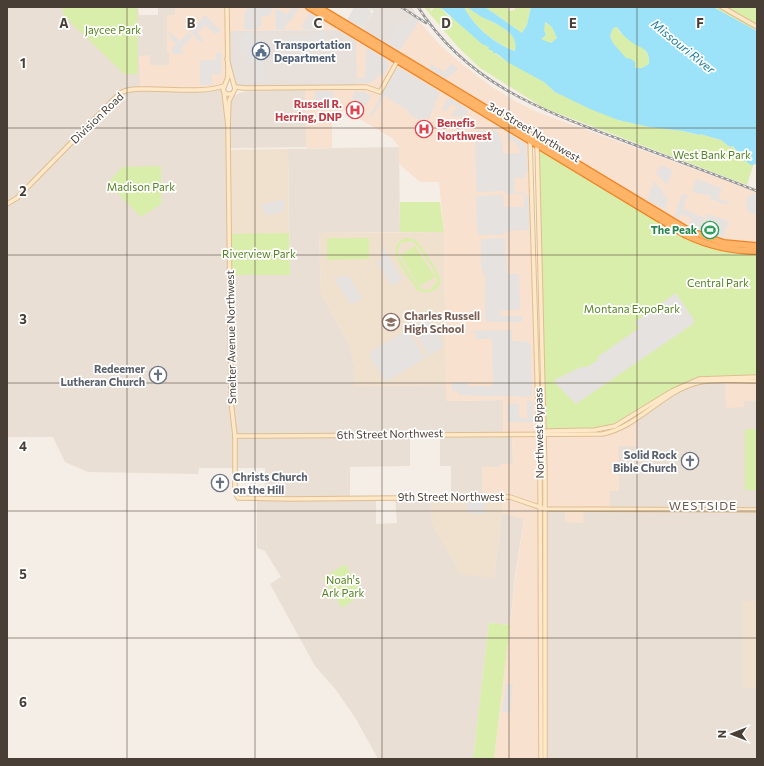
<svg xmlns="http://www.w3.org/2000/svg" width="764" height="766" viewBox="0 0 764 766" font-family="Commissioner,sans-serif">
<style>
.residential{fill:#eadfd4}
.commercial{fill:#f9e1cf}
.industrial{fill:#e7e0db}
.education{fill:#f0e1cf}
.green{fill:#daeeab;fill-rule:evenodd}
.parking{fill:#e6e2df}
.water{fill:#9ce2f9;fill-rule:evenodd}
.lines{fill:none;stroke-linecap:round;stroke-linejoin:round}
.secondary-casing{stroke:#debe93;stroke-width:5.5}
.highway-casing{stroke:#ef8526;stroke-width:8}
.secondary{stroke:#ffe8c7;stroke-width:3.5}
.highway{stroke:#ffb468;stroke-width:5.5}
.rail-casing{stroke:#979797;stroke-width:2.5}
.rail{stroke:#fff;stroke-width:1;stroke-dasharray:3;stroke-linecap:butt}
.grid{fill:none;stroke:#493e35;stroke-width:1;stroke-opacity:0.55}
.labels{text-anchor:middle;stroke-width:3.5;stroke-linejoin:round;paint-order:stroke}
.park-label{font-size:11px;fill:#558221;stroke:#fff}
.service-label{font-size:11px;font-weight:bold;fill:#4e5e75;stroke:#fff;text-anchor:start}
.health-label{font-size:11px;font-weight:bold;fill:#be3a42;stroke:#fff;text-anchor:end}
.street-label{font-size:11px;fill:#493e35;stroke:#fff}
.leisure-label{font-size:11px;font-weight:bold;fill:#27864d;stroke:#fff;text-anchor:end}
.education-label{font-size:11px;font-weight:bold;fill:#785e54;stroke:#fff;text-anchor:start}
.worship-label{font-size:11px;font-weight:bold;fill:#5b616d;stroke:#fff;text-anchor:end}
.water-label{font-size:12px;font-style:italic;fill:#1e7d9f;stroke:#fff}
.neighbourhood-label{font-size:12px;letter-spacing:1px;fill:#6d5a4b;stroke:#fff}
.grid-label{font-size:13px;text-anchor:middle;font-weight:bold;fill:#493e35;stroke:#fff;stroke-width:3.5;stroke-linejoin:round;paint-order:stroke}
</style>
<rect width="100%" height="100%" fill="#f5eee6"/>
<!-- residential -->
<g class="residential">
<path d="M 7,7 L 138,7 L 139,15 L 158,15 L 158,7 L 175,7 L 175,15 L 167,15 L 167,53 L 169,53 L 169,65 L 150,65 L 140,89 L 215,89 L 224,91 L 228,150 L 290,275 L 288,149 L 399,147 L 400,232 L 319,233 L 321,293 L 350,347 L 354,363 L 354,386 L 446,385 L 446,401 L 503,400 L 503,433 L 512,433 L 513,464 L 482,497 L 451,497 L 451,466 L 440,466 L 440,434 L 410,434 L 410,466 L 350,467 L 350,498 L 376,498 L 376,524 L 397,523 L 395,498 L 431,498 L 431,514 L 434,527 L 455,564 L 494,578 L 502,513 L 524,518 L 515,577 L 510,625 L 489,623 L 473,759 L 378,759 L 356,719 L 336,690 L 315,666 L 270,584 L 281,577 L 265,551 L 257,548 L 257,499 L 265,499 L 265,468 L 199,468 L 198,474 L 88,472 L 65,462 L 53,437 L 7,437 Z"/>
<path d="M 306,89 L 306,147 L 230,148 L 230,103 L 233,97 L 239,93 L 248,91 Z"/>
<path d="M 725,381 L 744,401 L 757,401 L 757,601 L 743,601 L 743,688 L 757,688 L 757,759 L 546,759 L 545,509 L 565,509 L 583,522 L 583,509 L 610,491 L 619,490 L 618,446 L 637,418 L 672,395 L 697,383 Z"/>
</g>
<!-- commercial -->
<g class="commercial">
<path d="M 175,7 L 309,7 L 346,30 L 227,31 L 226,84 L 211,89 L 140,89 L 139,56 L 150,55 L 150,65 L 169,65 L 169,53 L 167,53 L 167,15 L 175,15 Z"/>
<path d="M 419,21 L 439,44 L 462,64 L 492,87 L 517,102 L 537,112 L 757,192 L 757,246 L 706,238 L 396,55 Z"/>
<path d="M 356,36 L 530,141 L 538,385 L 540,759 L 494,759 L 515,582 L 524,519 L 502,513 L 504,497 L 482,497 L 482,467 L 500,467 L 500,464 L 513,464 L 512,433 L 503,433 L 503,400 L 446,401 L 444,232 L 439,182 L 420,182 L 399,164 L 399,147 L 392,138 L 344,110 L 332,116 L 332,148 L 306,148 L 305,87 Z"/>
<path d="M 725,381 L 757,381 L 757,401 L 744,401 L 744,407 L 726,408 Z"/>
<path d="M 637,418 L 637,446 L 618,446 L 619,491 L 610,491 L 610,509 L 584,509 L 583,523 L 565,522 L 565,509 L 545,509 L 544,433 L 610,432 Z"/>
</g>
<!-- industrial -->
<g class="industrial">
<path d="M 367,7 L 412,7 L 419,21 L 396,55 L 361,33 L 374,11 Z"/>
<path d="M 346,30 L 356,36 L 357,87 L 235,87 L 230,70 L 227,31 Z"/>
</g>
<!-- education -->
<g class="education">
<path d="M 288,149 L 289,233 L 229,234 L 228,150 Z"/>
<path d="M 444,232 L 446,385 L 354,386 L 354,363 L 350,347 L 321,293 L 319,233 Z"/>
<path d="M 504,497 L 494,578 L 458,574 L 455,564 L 434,528 L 431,514 L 431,498 Z"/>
<rect x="743" y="601" width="14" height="87"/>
</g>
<!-- green -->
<g class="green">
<path d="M 62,7 L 137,7 L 138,74 L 124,74 L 64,16 Z"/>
<path d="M 424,7 L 432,7 L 430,9 L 431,11 L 435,7 L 440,7 L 449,17 L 456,19 L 500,57 L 544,82 L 555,92 L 618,120 L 649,127 L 683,131 L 698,135 L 700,134 L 721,140 L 730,147 L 733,146 L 738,154 L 754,163 L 747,185 L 544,108 L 480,68 L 458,47 Z"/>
<path d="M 464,7 C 471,8 475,13 481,16 C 495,24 519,31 516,51 C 495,44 474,27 464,7 Z"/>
<path d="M 485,7 L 507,7 L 509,11 L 515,10 L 515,7 L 531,7 L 527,25 L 522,33 Z"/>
<path d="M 713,7 L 757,7 L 757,25 L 755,24 L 753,29 Z"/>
<path d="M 544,22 L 552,27 L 557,38 L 551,43 L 541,39 L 546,35 L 544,30 Z"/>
<path d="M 617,27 L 620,33 L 625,34 C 632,47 650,43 649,64 L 642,68 L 635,68 L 635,62 L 631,59 L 626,59 L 613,43 L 610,36 L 613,28 Z"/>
<path d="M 537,145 L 708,244 L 757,251 L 757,376 L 707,376 L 691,381 L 615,426 L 544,433 Z"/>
<path d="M 161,166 L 161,204 L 141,217 L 108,183 L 122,167 Z"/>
<path d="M 400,202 L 440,202 L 444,232 L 400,232 Z"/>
<path d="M 289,233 L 290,275 L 230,275 L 229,234 Z"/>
<path d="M 327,238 L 369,238 L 369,259 L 327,260 Z"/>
<path d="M 405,238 C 408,238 411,238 414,239 C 420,242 439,272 440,279 C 441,292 426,295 417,290 C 409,276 381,248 405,238 ZM 411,241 C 419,244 437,273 437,281 L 431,289 L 424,290 L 418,286 L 398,256 L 398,249 L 401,243 Z"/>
<path d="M 415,246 L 435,277 L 419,286 L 400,255 Z"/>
<rect x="745" y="429" width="12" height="61"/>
<path d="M 345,564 L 363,594 L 342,608 L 323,578 Z"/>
<path d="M 489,623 L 510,625 L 494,759 L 473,759 Z"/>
</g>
<!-- parking -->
<g class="parking">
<path d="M 273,7 L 270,16 L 262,16 L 261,27 L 258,27 L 258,30 L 244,29 L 244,13 L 247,13 L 247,8 Z"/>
<path d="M 292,7 L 297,7 L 298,9 L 290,22 L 288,21 L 284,30 L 276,30 L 275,10 L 278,9 L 287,14 Z"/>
<path d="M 354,7 L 366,7 L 371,10 L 370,12 L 372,14 L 364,28 L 360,30 L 346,22 Z"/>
<path d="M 310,12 L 323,20 L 318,30 L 306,30 L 302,26 Z"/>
<path d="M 411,14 L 418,22 L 398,52 L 385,43 L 400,20 L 405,23 Z"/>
<path d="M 205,15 L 221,31 L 215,34 L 205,25 L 197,33 L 204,40 L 201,43 L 190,31 Z"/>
<path d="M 169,31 L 180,41 L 189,32 L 193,36 L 182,47 L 182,54 L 172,54 L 172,49 L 176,44 L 169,37 L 170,35 L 168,33 Z"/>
<path d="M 245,32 L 254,32 L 254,37 L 263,37 L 263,48 L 253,48 L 253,54 L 264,54 L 264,82 L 254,82 L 254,69 L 240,50 L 240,37 L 245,37 Z"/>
<path d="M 325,32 L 325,48 L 278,48 L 278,38 L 314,37 L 314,33 Z"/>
<path d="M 366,48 L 387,60 L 389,66 L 383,75 L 380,75 L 370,83 L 357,83 L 357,78 L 365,78 Z"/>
<path d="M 216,53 L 222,53 L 221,74 L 212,74 L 212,85 L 200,85 L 200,60 L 216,60 Z"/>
<path d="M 431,64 L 444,72 L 451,64 L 458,68 L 453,75 L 451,74 L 448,78 L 446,77 L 445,79 L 428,69 Z"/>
<path d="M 397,67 L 440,92 L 434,105 L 435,106 L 428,120 L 423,117 L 421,121 L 409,114 L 410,112 L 384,96 L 371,118 L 369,117 Z"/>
<path d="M 356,90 L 360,93 L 362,91 L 371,96 L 364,107 L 352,100 L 353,98 L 352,97 Z"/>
<path d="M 315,91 L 334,91 L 333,100 L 327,104 L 326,102 L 321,102 L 321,104 L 314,104 Z"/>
<path d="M 450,98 L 467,108 L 468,114 L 460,117 L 451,116 L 457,107 L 451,104 L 446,112 L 442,110 L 447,99 Z"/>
<path d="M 497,130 L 502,141 L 503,154 L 519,153 L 519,147 L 512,140 L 507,141 L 507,132 L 526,144 L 528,171 L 525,171 L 526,178 L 514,178 L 515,193 L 525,192 L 525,194 L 508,194 L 502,191 L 476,192 L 475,131 Z"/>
<path d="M 660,165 L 673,170 L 667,185 L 656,174 Z"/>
<path d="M 696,179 L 722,188 L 718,198 L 729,202 L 728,205 L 710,199 L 711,196 L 692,192 Z"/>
<path d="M 654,181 L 663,191 L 663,195 L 667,196 L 666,199 L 668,200 L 665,209 L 647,200 Z"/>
<path d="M 753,193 L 757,194 L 757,208 L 755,215 L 748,212 L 746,204 L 747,198 Z"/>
<path d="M 682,194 L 689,196 L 688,198 L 686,198 L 683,209 L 705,218 L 700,232 L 689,225 L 692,218 L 680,214 L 679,218 L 674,217 Z"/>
<path d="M 503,195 L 505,207 L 524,207 L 524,195 L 529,195 L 529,230 L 509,231 L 502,235 L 479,235 L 477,230 L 476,196 Z"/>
<path d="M 284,199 L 284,211 L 267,216 L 266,214 L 264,214 L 261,205 Z"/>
<path d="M 707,214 L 729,221 L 722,239 L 716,237 L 720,227 L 705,221 Z"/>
<path d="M 505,238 L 507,274 L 519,274 L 520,309 L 500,311 L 500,316 L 522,316 L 522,322 L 487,322 L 485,318 L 485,278 L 481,267 L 481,239 Z"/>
<path d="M 384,248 L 402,279 L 391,286 L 377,262 L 382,258 L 381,250 Z"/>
<path d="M 349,276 L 362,298 L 351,305 L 334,278 Z"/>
<path d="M 676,293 L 694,320 L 693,324 L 576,404 L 557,385 L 554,380 L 581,367 L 587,367 L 598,360 L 598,355 L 599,356 L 639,328 L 635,322 Z"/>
<path d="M 428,318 L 442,341 L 442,348 L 385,382 L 370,357 L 370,352 L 408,330 L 424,356 L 428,355 L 412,327 Z"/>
<path d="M 512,330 L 512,341 L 527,341 L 527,343 L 531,344 L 532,397 L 458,395 L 458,391 L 452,391 L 452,382 L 467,382 L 467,386 L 493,386 L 492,339 L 476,339 L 476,333 L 471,333 L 471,331 Z"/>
<path d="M 527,401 L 533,401 L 533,422 L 507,422 L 507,404 L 519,404 L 519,417 L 527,419 Z"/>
<path d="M 471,499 L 485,499 L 485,514 L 468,513 L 466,505 Z"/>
<path d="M 506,684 L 513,684 L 510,713 L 502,712 Z"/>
</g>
<!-- water -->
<path class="water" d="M 440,7 L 464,7 C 474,27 495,44 515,51 C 520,31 493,23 480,16 C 475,13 471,9 466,7 L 485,7 L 522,33 L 527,25 L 531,7 L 713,7 L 757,31 L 757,164 L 751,165 L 741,158 L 740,155 L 733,146 L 730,147 L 721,140 L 700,134 L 699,135 L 683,131 L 649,127 L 618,120 L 590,109 L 555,92 L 544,82 L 509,63 L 496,53 L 493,53 L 493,51 L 488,49 L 489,47 L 482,44 ZM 545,22 L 552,27 L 557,38 L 551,43 L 541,39 L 546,35 L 544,30 ZM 617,27 C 620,32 625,37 630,41 C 639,49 650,46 649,64 L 642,68 L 635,68 L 635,62 L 631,59 L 626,58 L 613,43 L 610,36 L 613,28 Z"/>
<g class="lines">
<defs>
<g id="secondary">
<path d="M 227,7 L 228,77 L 223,90 L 226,94 L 232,94"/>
<path d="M 722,7 L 757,27"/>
<path d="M 227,59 L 235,89 L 229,101 L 228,127 L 231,401 L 235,436 L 235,492 L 238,498 L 289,499 L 510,497 L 545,509 L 757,510"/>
<path d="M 235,87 L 244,88 L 366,87 L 380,92 L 398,60"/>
<path d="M 224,92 L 228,126"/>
<path d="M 530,140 L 540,475 L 541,759"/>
<path d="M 537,144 L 545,474 L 545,759"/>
<path d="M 7,204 L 17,198 L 120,93 C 129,88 139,89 148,89 C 171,89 203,93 224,86"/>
<path d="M 544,433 L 548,431 L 595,430 L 615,426 L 672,391 L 699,379 L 757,377"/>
<path d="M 235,436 L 602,434 C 637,428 662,392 696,383 C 714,378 738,381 757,381"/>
</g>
<g id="highway">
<path d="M 309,7 L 686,235 C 709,246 731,251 757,251"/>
<path d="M 318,7 L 689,231 L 724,243 L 757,246"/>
</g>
</defs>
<!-- secondary casing -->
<use href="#secondary" class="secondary-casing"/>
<!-- highway casing -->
<use href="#highway" class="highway-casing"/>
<!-- secondary -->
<use href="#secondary" class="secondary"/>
<!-- highway -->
<use href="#highway" class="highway"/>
<defs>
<g id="rail">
<path d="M 401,7 L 426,23"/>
<path d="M 418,7 C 468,85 544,111 627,142 C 670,158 714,174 757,191"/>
</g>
</defs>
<!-- rail casing -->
<use href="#rail" class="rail-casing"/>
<!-- rail -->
<use href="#rail" class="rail"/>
</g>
<!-- grid -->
<path class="grid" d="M 127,7 L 127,759M 255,7 L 255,759M 382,7 L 382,759M 509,7 L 509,759M 637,7 L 637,759M 7,128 L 757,128M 7,255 L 757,255M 7,383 L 757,383M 7,511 L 757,511M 7,638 L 757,638"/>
<!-- icons -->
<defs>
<symbol id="civic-ring" viewBox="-11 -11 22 22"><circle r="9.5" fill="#fff" stroke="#5c6f8a" stroke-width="1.5"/><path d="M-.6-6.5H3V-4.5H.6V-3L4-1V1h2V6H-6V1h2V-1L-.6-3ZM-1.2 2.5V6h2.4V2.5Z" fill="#5c6f8a"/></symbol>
<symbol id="hospital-ring" viewBox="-11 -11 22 22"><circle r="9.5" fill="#fff" stroke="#e0444e" stroke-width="1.5"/><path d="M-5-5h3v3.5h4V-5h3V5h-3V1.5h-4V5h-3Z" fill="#e0444e"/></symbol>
<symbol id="stadium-ring" viewBox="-11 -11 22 22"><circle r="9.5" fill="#fff" stroke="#2e9e5b" stroke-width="1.5"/><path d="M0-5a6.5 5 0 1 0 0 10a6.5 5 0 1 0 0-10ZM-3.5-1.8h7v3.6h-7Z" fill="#2e9e5b"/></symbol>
<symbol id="school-ring" viewBox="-11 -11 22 22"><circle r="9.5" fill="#fff" stroke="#8d6e63" stroke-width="1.5"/><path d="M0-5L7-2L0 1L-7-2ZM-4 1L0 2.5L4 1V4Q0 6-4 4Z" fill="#8d6e63"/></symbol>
<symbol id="church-ring" viewBox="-11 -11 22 22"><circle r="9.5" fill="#fff" stroke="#6b7280" stroke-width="1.5"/><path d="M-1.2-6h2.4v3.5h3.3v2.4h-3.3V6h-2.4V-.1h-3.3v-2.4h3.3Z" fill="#6b7280"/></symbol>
</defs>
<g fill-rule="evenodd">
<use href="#civic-ring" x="251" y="41" width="20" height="20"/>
<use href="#hospital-ring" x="345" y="100" width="20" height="20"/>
<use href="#hospital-ring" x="414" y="119" width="20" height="20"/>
<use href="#stadium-ring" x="700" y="220" width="20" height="20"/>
<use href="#school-ring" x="381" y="312" width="20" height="20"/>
<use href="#church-ring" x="148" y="365" width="20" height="20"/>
<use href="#church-ring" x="680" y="451" width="20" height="20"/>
<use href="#church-ring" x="210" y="473" width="20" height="20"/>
</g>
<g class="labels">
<!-- park labels -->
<g class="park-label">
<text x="113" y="34">Jaycee Park</text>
<text x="712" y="159">West Bank Park</text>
<text x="141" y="191">Madison Park</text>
<text x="259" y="258">Riverview Park</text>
<text x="718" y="287">Central Park</text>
<text x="632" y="313">Montana ExpoPark</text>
<text x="343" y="584">Noah's<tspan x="343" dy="13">Ark Park</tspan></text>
</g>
<!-- service labels -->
<g class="service-label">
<text x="274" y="49">Transportation<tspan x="274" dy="13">Department</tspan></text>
</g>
<!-- health labels -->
<g class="health-label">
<text x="342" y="108">Russell R.<tspan x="342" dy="13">Herring, DNP</tspan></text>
<text x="437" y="127" text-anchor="start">Benefis<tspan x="437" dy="13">Northwest</tspan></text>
</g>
<!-- street labels -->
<g class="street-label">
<text transform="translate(97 118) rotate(-44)" y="4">Division Road</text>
<text transform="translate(534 132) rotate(31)" y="4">3rd Street Northwest</text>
<text transform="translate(231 337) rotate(-91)" y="4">Smelter Avenue Northwest</text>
<text transform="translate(539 433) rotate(-91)" y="4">Northwest Bypass</text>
<text transform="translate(390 434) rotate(-1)" y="4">6th Street Northwest</text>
<text x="451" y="501">9th Street Northwest</text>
</g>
<!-- leisure labels -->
<g class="leisure-label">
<text x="697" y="234">The Peak</text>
</g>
<!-- education labels -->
<g class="education-label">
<text x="404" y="320">Charles Russell<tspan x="404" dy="13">High School</tspan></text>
</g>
<!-- worship labels -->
<g class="worship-label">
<text x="145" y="373">Redeemer<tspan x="145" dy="13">Lutheran Church</tspan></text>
<text x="677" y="459">Solid Rock<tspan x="677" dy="13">Bible Church</tspan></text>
<text x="233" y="481" text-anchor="start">Christs Church<tspan x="233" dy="13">on the Hill</tspan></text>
</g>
<!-- water labels -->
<g class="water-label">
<text transform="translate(683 47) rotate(39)" y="4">Missouri River</text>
</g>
<!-- neighbourhood labels -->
<g class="neighbourhood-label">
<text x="703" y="510">WESTSIDE</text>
</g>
</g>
<g class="grid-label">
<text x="64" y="28">A</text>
<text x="191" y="28">B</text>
<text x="318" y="28">C</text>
<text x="446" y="28">D</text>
<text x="573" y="28">E</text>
<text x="700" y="28">F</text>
<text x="23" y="68">1</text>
<text x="23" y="196">2</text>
<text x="23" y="324">3</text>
<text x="23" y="451">4</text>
<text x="23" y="579">5</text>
<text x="23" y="707">6</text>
</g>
<!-- border -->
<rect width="764" height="766" fill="none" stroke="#493e35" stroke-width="16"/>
<!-- north arrow -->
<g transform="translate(732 734) rotate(270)" stroke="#ffffff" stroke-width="3" paint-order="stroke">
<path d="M0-3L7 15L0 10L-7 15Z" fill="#493e35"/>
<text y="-6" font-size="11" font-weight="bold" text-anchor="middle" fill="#493e35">N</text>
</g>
</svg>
